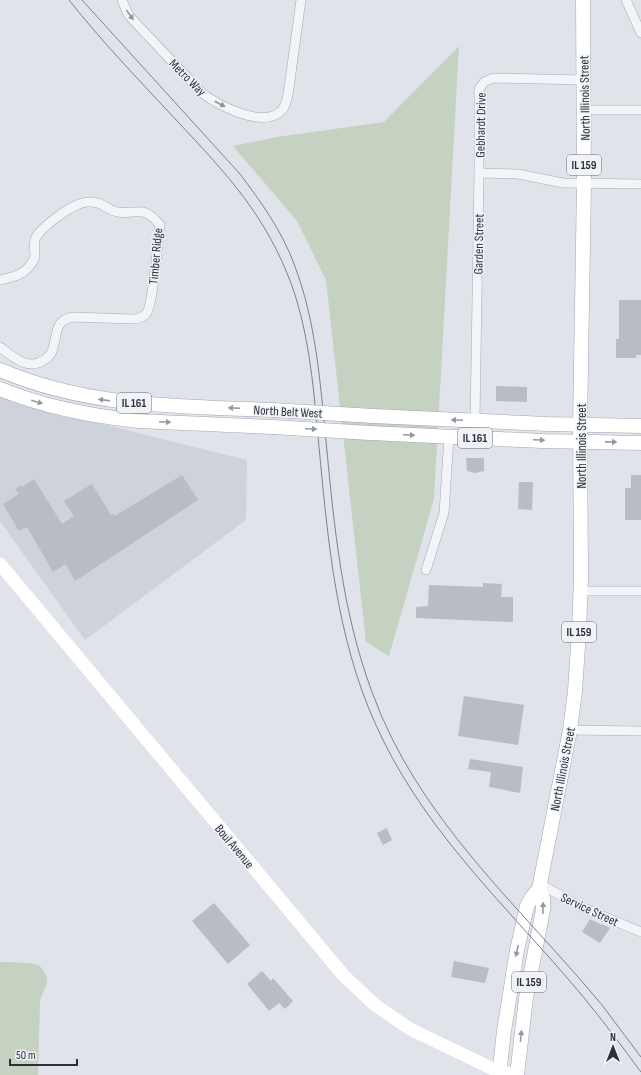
<svg xmlns="http://www.w3.org/2000/svg" width="641" height="1075" viewBox="0 0 641 1075" font-family="'Sofia Sans Condensed',sans-serif">
<style>
.built{fill:#ced2da}
.green{fill:#c5d2c1}
.building{fill:#b7bcc5}
.lines{fill:none;stroke-linecap:round;stroke-linejoin:round}
.street-casing{stroke:#a5aab3;stroke-width:10}
.primary-casing{stroke:#a0a7b4;stroke-width:15}
.street{stroke:#f3f4f7;stroke-width:9}
.secondary{stroke:#fff;stroke-width:13}
.primary{stroke:#fff;stroke-width:14}
.tram{stroke:#7a8292;stroke-width:1}
.primary-bridge-casing{stroke:#a0a7b4;stroke-width:15;stroke-linecap:butt}
.primary-bridge{stroke:#fff;stroke-width:14}
.oneway{fill:#8e929b}
.oneway2{fill:#94989f}
.labels{text-anchor:middle;stroke-width:3;stroke-linejoin:round;paint-order:stroke}
.shield{fill:#f0f2f6;stroke:#656b76;stroke-width:1}
.shield-label{font-size:12px;font-weight:bold;fill:#29313f}
.street-label{font-size:13px;fill:#29313f;stroke:#f0f2f6}
</style>
<rect width="100%" height="100%" fill="#e0e3e9"/>
<!-- built -->
<path class="built" d="M 0,397 L 22,404 L 247,460 L 246,520 L 85,640 L 0,521 Z"/>
<!-- green -->
<g class="green">
<path d="M 459,46 L 434,499 L 389,656 L 366,642 L 326,280 L 297,221 L 233,146 L 277,137 L 384,122 Z"/>
<path d="M 0,962 C 8,962 32,962 38,965 C 42,967 47,975 47,980 C 47,988 41,994 40,1001 L 38,1075 L 0,1075 Z"/>
</g>
<!-- building -->
<g class="building">
<path d="M 619,300 L 641,300 L 641,355 L 636,355 L 636,358 L 616,358 L 616,339 L 619,339 Z"/>
<path d="M 496,386 L 527,387 L 527,402 L 496,401 Z"/>
<path d="M 466,458 L 484,458 L 484,471 L 475,473 L 467,471 Z"/>
<path d="M 182,475 L 198,500 L 75,581 L 66,564 L 53,572 L 27,527 L 19,531 L 3,504 L 19,494 L 15,489 L 21,485 L 22,487 L 34,479 L 62,524 L 74,516 L 64,501 L 92,484 L 111,515 L 114,514 L 115,516 Z"/>
<path d="M 631,475 L 641,475 L 641,520 L 625,520 L 625,488 L 631,488 Z"/>
<path d="M 519,482 L 533,482 L 532,510 L 518,509 Z"/>
<path d="M 483,583 L 502,584 L 501,597 L 513,597 L 513,622 L 416,618 L 416,607 L 428,606 L 429,585 L 483,587 Z"/>
<path d="M 464,696 L 524,705 L 518,745 L 458,736 Z"/>
<path d="M 470,759 L 523,767 L 520,793 L 489,787 L 491,772 L 468,769 Z"/>
<path d="M 387,828 L 392,840 L 383,845 L 377,833 Z"/>
<path d="M 214,903 L 250,945 L 228,964 L 192,921 Z"/>
<path d="M 590,919 L 602,925 L 602,924 L 610,928 L 600,943 L 582,932 Z"/>
<path d="M 454,961 L 489,968 L 485,983 L 451,977 Z"/>
<path d="M 262,971 L 271,981 L 273,978 L 293,1001 L 285,1009 L 279,1003 L 269,1011 L 247,984 Z"/>
</g>
<g class="lines">
<defs>
<g id="street">
<path d="M 122,0 L 128,14 L 132,19 L 202,93 C 218,105 261,128 280,112 C 285,108 286,102 288,95 L 301,0"/>
<path d="M 626,0 L 641,33"/>
<path d="M 584,110 L 641,110"/>
<path d="M 479,173 L 518,174 L 563,183 L 641,184"/>
<path d="M 0,280 C 13,277 24,275 31,264 C 33,261 35,259 35,256 C 35,250 33,242 36,237 C 43,226 74,202 88,202 C 103,201 106,210 118,212 C 138,215 143,204 160,225 C 158,239 153,307 146,314 C 142,318 138,319 132,319 L 73,317 C 68,318 63,320 60,324 C 55,331 56,340 53,348 C 52,353 49,357 44,360 C 28,371 13,357 0,347"/>
<path d="M 475,421 L 479,173 L 479,89 L 484,82 L 493,78 L 584,80"/>
<path d="M 426,570 L 444,513 L 449,437"/>
<path d="M 580,591 L 641,591"/>
<path d="M 570,730 L 641,731"/>
<path d="M 540,884 L 581,907 L 641,932"/>
</g>
<g id="primary">
<path d="M 0,370 C 89,408 179,406 273,410"/>
<path d="M 0,389 C 44,407 91,416 138,421 L 273,427"/>
<path d="M 373,416 L 548,424 L 641,426"/>
<path d="M 370,433 L 543,441 L 641,443"/>
<path d="M 499,1075 L 504,1031 L 517,950 L 527,906 L 532,897 L 539,889"/>
<path d="M 517,1075 L 526,998 L 543,910 L 543,898 L 539,889 L 570,730 L 575,691 L 579,631 L 581,577 L 580,425 L 584,184 L 583,0"/>
</g>
</defs>
<!-- street casing -->
<use href="#street" class="street-casing"/>
<!-- primary casing -->
<use href="#primary" class="primary-casing"/>
<!-- street -->
<use href="#street" class="street"/>
<!-- secondary -->
<path class="secondary" d="M 0,564 L 344,976 L 375,1005 L 410,1029 L 491,1068 L 513,1075"/>
<!-- primary -->
<use href="#primary" class="primary"/>
<!-- tram -->
<g class="tram">
<path d="M 69,0 C 103,43 141,82 178,122 C 227,174 267,217 292,286 C 310,337 314,393 319,447 C 328,541 336,636 375,723 C 419,822 493,893 563,973 C 591,1005 616,1038 641,1072"/>
<path d="M 82,0 L 240,174 C 261,202 282,231 294,264 C 316,321 320,381 326,441 C 334,525 342,612 372,692 C 418,819 518,904 602,1005 C 615,1022 628,1040 641,1057"/>
</g>
<defs>
<g id="primary-bridge">
<path d="M 273,410 L 373,416"/>
<path d="M 273,427 L 370,433"/>
</g>
</defs>
<!-- primary-bridge casing -->
<use href="#primary-bridge" class="primary-bridge-casing"/>
<!-- primary-bridge -->
<use href="#primary-bridge" class="primary-bridge"/>
</g>
<!-- one-way arrows -->
<defs><path id="oneway-solid" d="M-6-.8H1V-3.2L6.5 0L1 3.2V.8H-6Z"/></defs>
<g class="oneway">
<use href="#oneway-solid" transform="translate(130 15) rotate(54)"/>
<use href="#oneway-solid" transform="translate(220 104) rotate(28)"/>
</g>
<g class="oneway2">
<use href="#oneway-solid" transform="translate(104 400) rotate(-172)"/>
<use href="#oneway-solid" transform="translate(37 402) rotate(16)"/>
<use href="#oneway-solid" transform="translate(234 408) rotate(-177)"/>
<use href="#oneway-solid" transform="translate(457 420) rotate(-177)"/>
<use href="#oneway-solid" transform="translate(165 422) rotate(3)"/>
<use href="#oneway-solid" transform="translate(311 429) rotate(3)"/>
<use href="#oneway-solid" transform="translate(409 435) rotate(3)"/>
<use href="#oneway-solid" transform="translate(539 440) rotate(3)"/>
<use href="#oneway-solid" transform="translate(611 442) rotate(1)"/>
<use href="#oneway-solid" transform="translate(543 908) rotate(-88)"/>
<use href="#oneway-solid" transform="translate(517 951) rotate(102)"/>
<use href="#oneway-solid" transform="translate(521 1036) rotate(-84)"/>
</g>
<g class="labels">
<!-- shield labels -->
<g class="shield">
<rect x="567" y="155" width="34" height="20" rx="3"/>
<rect x="117" y="393" width="34" height="20" rx="3"/>
<rect x="458" y="428" width="34" height="20" rx="3"/>
<rect x="562" y="622" width="34" height="20" rx="3"/>
<rect x="512" y="972" width="34" height="20" rx="3"/>
</g>
<g class="shield-label">
<text x="584" y="169">IL 159</text>
<text x="134" y="407">IL 161</text>
<text x="475" y="442">IL 161</text>
<text x="579" y="636">IL 159</text>
<text x="529" y="986">IL 159</text>
</g>
<!-- street labels -->
<g class="street-label">
<text transform="translate(188 77) rotate(45)" y="5">Metro Way</text>
<text transform="translate(584 98) rotate(-91)" y="5">North Illinois Street</text>
<text transform="translate(480 125) rotate(-89)" y="5">Gebhardt Drive</text>
<text transform="translate(478 244) rotate(-89)" y="5">Garden Street</text>
<text transform="translate(155 256) rotate(-85)" y="5">Timber Ridge</text>
<text transform="translate(288 411) rotate(3)" y="5">North Belt West</text>
<text transform="translate(581 446) rotate(-90)" y="5">North Illinois Street</text>
<text transform="translate(562 769) rotate(-79)" y="5">North Illinois Street</text>
<text transform="translate(235 846) rotate(50)" y="5">Boul Avenue</text>
<text transform="translate(590 909) rotate(25)" y="5">Service Street</text>
</g>
</g>
<!-- north arrow -->
<g transform="translate(613 1047)" stroke="#f0f2f6" stroke-width="3" paint-order="stroke">
<path d="M0-3L7 15L0 10L-7 15Z" fill="#29313f"/>
<text y="-6" font-size="11" font-weight="bold" text-anchor="middle" fill="#29313f">N</text>
</g>
<!-- scale -->
<path d="M10 1059v6h67v-6" fill="none" stroke="#29313f" stroke-width="2"/>
<text x="16" y="1059" font-size="12" fill="#29313f" stroke="#f0f2f6" stroke-width="3" paint-order="stroke">50 m</text>
</svg>
